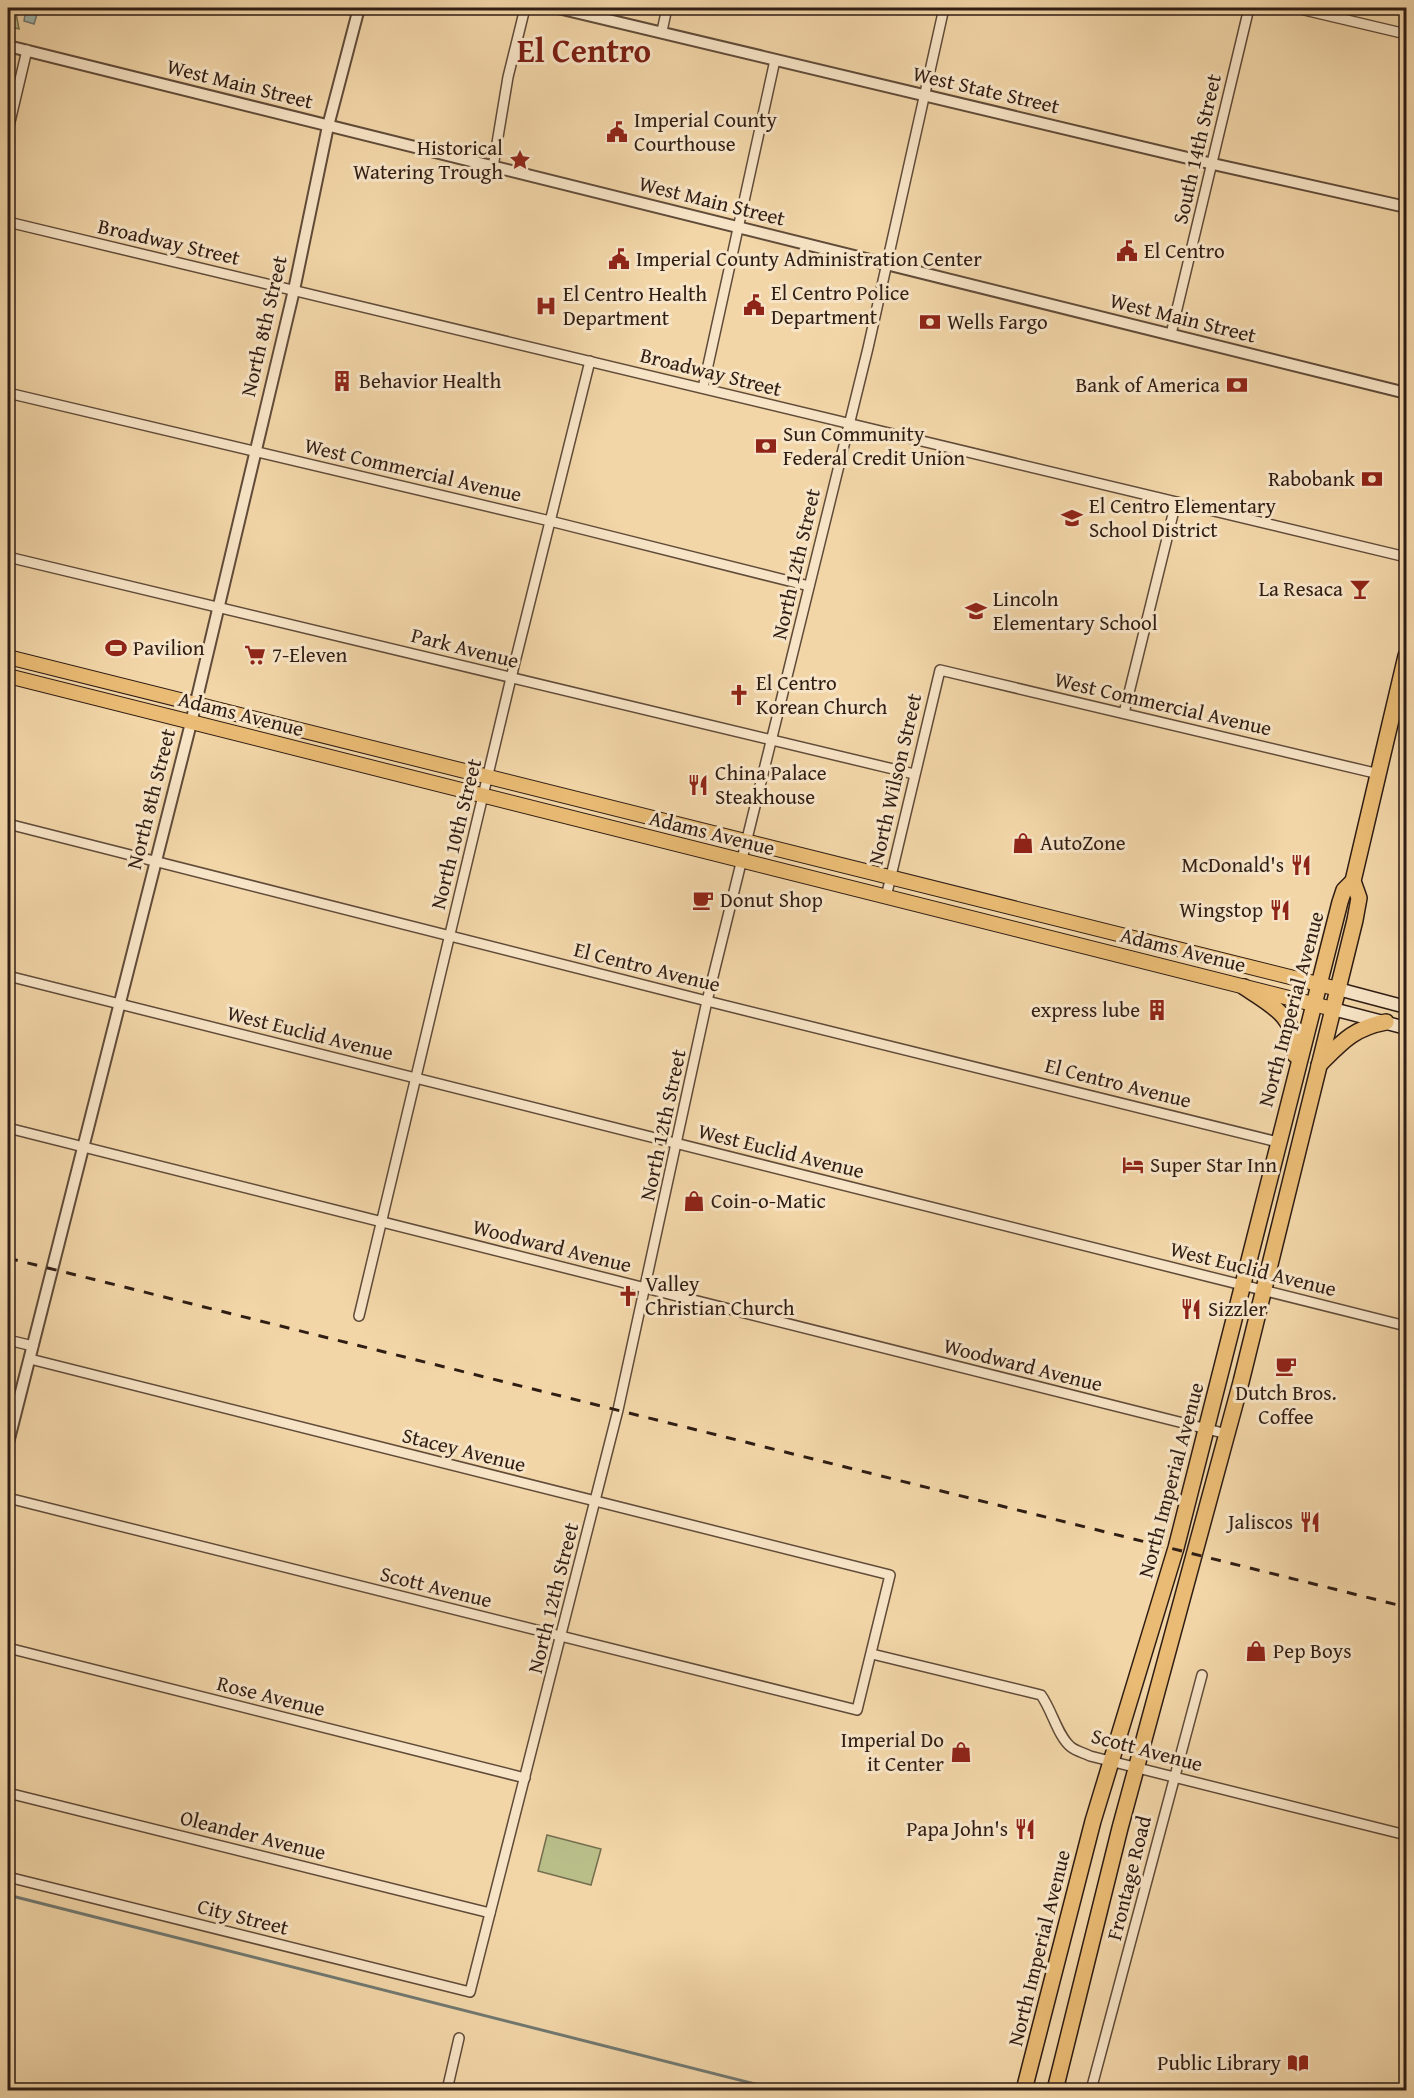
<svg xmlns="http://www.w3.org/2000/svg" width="1414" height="2098" viewBox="0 0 1414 2098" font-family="'Gentium Book Plus',serif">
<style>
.grass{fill:url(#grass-tufts);stroke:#746e4e;stroke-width:1.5}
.pitch{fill:#b9be89;stroke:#746e4e;stroke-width:1.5}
.water{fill:#9db7b0;stroke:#717972;stroke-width:1.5}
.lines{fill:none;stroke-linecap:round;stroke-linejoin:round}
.stream{stroke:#717972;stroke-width:3}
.minor-casing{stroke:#604b39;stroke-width:12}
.tertiary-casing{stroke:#604b39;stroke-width:14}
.secondary-casing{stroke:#2f1d14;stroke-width:15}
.primary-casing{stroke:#2f1d14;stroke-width:16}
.trunk-casing{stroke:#2f1d14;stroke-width:18}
.minor{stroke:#f7e4c6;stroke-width:9}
.tertiary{stroke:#f7e4c6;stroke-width:10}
.secondary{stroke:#f7e4c6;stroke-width:12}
.primary{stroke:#e9bb74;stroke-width:14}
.trunk{stroke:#e9bb74;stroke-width:15}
.rail{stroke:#2f1d14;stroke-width:3;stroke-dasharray:10 10;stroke-linecap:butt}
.labels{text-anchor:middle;stroke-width:6;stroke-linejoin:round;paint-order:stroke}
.street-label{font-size:21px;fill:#2f1d14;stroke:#f7e4c6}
.poi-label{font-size:21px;fill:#2f1d14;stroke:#f7e4c6;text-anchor:start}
.town-label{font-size:33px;font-weight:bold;fill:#7a1f14;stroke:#f7e4c6}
</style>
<defs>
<pattern id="grass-tufts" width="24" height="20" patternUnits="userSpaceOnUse" patternTransform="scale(1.5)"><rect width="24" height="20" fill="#b9be89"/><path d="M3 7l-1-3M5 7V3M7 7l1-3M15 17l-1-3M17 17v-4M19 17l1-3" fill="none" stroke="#9fa375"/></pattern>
</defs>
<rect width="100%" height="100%" fill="#f2d6a8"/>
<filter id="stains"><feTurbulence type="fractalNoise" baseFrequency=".00333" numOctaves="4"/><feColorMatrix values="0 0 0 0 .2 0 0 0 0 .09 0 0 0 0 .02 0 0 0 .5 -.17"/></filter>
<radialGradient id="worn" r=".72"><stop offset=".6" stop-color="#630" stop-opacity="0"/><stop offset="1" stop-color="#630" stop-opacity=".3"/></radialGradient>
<!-- grass -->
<path class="grass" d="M 8,8 L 15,8 L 19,29 L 8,26 Z"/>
<!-- pitch -->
<path class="pitch" d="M 547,1835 L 601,1849 L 591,1885 L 538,1871 Z"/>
<!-- water -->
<path class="water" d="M 26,8 L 39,8 L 34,24 L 24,21 Z"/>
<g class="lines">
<!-- stream -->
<path class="stream" d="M 8,1895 L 779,2090"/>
<defs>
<g id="minor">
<path d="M 1296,8 L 1406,34"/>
<path d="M 662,31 L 667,8"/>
<path d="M 8,130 L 27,50"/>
<path d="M 493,167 L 508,77 L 525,8"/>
<path d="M 8,222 L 1406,557"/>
<path d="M 1171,334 L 1249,8"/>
<path d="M 703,388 L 775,60"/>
<path d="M 8,393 L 550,521 L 809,586"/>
<path d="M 8,557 L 914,774"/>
<path d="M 1124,713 L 1176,502"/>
<path d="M 8,824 L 707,1001 L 1278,1142"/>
<path d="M 886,897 L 940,670 L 1379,774"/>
<path d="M 8,976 L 1406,1326"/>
<path d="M 8,1128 L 1227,1434"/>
<path d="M 359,1316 L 511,678 L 590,361"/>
<path d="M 8,1340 L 33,1346"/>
<path d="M 8,1498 L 857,1710 L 890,1575 L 30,1359"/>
<path d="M 8,1648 L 525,1778"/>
<path d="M 872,1654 L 1041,1695 C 1052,1710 1058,1737 1071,1747 C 1076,1751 1084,1753 1090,1756 L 1406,1835"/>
<path d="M 8,1793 L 490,1913"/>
<path d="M 8,1877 L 470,1992 L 618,1410 L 707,1001 L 868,348 L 944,8"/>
<path d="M 447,2090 L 459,2038"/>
<path d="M 1091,2090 L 1202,1675"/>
</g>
<g id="tertiary">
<path d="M 558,8 L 1213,164 L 1406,207"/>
<path d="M 8,46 L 1406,393"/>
<path d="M 8,1443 L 191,723 L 294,290 L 328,126 L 359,8"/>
</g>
<g id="secondary">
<path d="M 1338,989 L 1406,1007"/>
<path d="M 1333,1009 L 1406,1028"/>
</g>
<g id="primary">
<path d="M 8,657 L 1338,989"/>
<path d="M 8,676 L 1333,1009"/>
</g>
<g id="trunk">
<path d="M 1244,987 C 1272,1005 1298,1018 1295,1055"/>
<path d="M 1319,1065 C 1341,1043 1353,1028 1386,1022"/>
<path d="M 1024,2090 L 1093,1821 L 1176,1548 L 1340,902 L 1344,890 L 1353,881"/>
<path d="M 1055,2090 L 1120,1828 L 1241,1382 L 1355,920 L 1359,898 L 1353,881 L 1406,656"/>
</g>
</defs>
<!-- minor casing -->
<use href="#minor" class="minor-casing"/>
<!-- tertiary casing -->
<use href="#tertiary" class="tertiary-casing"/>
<!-- secondary casing -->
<use href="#secondary" class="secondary-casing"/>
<!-- primary casing -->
<use href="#primary" class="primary-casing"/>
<!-- trunk casing -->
<use href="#trunk" class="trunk-casing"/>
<!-- minor -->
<use href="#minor" class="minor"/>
<!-- tertiary -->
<use href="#tertiary" class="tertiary"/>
<!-- secondary -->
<use href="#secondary" class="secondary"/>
<!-- primary -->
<use href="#primary" class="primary"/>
<!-- trunk -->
<use href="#trunk" class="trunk"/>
<!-- rail -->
<path class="rail" d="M 8,1258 L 1406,1607"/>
</g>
<!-- icons -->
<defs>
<symbol id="civic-bare" viewBox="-9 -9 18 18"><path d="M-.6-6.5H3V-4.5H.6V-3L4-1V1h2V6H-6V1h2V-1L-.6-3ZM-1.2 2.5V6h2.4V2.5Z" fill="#8f2418" stroke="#f7e4c6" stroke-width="2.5" paint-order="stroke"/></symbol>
<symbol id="sight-bare" viewBox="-9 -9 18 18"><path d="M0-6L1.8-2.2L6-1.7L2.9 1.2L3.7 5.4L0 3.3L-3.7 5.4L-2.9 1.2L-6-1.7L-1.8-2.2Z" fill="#8f2418" stroke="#f7e4c6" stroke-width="2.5" paint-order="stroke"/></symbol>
<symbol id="hospital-bare" viewBox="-9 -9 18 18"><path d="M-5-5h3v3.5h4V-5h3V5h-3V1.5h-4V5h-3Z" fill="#8f2418" stroke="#f7e4c6" stroke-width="2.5" paint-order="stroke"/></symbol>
<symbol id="bank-bare" viewBox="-9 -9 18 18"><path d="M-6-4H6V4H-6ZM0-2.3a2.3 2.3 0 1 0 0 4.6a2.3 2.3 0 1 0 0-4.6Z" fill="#8f2418" stroke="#f7e4c6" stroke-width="2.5" paint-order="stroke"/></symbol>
<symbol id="building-bare" viewBox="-9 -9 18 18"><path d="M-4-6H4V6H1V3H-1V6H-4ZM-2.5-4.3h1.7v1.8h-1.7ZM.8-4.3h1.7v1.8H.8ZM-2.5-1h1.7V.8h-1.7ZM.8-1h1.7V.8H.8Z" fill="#8f2418" stroke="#f7e4c6" stroke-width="2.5" paint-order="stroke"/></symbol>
<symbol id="school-bare" viewBox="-9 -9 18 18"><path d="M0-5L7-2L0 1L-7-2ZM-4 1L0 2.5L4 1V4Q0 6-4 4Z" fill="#8f2418" stroke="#f7e4c6" stroke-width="2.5" paint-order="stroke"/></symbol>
<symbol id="bar-bare" viewBox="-9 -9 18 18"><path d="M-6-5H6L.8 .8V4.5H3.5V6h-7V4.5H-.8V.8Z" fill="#8f2418" stroke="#f7e4c6" stroke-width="2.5" paint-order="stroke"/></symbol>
<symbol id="stadium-bare" viewBox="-9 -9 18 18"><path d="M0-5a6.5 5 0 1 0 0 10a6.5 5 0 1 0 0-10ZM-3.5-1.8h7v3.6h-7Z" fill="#8f2418" stroke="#f7e4c6" stroke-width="2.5" paint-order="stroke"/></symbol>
<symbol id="supermarket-bare" viewBox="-9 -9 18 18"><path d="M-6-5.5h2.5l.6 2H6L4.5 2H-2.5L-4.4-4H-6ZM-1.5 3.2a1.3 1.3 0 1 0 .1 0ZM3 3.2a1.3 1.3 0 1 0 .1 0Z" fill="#8f2418" stroke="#f7e4c6" stroke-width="2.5" paint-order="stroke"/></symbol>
<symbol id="church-bare" viewBox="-9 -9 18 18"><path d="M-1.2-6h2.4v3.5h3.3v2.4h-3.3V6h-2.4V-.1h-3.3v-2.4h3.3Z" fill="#8f2418" stroke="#f7e4c6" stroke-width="2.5" paint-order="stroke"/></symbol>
<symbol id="restaurant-bare" viewBox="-9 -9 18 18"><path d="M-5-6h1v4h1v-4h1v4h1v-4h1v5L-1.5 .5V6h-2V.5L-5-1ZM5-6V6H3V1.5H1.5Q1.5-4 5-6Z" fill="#8f2418" stroke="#f7e4c6" stroke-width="2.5" paint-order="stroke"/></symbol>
<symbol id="shop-bare" viewBox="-9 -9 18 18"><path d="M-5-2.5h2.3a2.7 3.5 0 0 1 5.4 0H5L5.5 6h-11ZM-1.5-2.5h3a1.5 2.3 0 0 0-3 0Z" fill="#8f2418" stroke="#f7e4c6" stroke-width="2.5" paint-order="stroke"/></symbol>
<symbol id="cafe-bare" viewBox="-9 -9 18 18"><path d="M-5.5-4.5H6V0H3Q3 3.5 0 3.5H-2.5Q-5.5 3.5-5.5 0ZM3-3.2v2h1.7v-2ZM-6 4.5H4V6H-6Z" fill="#8f2418" stroke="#f7e4c6" stroke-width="2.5" paint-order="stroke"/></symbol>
<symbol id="hotel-bare" viewBox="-9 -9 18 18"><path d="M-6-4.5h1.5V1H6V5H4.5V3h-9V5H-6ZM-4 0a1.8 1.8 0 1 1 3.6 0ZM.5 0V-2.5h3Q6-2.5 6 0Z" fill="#8f2418" stroke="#f7e4c6" stroke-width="2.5" paint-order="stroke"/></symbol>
<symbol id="library-bare" viewBox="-9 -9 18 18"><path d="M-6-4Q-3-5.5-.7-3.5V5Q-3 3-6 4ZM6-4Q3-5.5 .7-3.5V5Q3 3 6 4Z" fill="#8f2418" stroke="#f7e4c6" stroke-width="2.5" paint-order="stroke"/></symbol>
</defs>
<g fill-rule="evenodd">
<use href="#civic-bare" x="602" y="117" width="30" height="30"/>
<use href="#sight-bare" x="505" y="145" width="30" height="30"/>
<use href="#civic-bare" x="1112" y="236" width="30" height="30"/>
<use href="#civic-bare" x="604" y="244" width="30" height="30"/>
<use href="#civic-bare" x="739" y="290" width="30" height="30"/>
<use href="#hospital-bare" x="531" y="291" width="30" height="30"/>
<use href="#bank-bare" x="915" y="307" width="30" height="30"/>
<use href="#building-bare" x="327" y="366" width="30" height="30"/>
<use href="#bank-bare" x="1222" y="370" width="30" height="30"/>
<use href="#bank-bare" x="751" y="431" width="30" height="30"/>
<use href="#bank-bare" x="1357" y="464" width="30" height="30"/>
<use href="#school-bare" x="1057" y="503" width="30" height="30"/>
<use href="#bar-bare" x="1345" y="574" width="30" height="30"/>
<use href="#school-bare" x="961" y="596" width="30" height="30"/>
<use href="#stadium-bare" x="101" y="633" width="30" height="30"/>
<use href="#supermarket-bare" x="240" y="640" width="30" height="30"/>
<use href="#church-bare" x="724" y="680" width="30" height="30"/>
<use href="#restaurant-bare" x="683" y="770" width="30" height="30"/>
<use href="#shop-bare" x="1008" y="828" width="30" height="30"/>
<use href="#restaurant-bare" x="1286" y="850" width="30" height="30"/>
<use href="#cafe-bare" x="688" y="885" width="30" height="30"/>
<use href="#restaurant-bare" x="1265" y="895" width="30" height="30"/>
<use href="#building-bare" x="1142" y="995" width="30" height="30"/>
<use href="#hotel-bare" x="1118" y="1150" width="30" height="30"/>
<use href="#shop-bare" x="679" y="1186" width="30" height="30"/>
<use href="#church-bare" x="613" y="1281" width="30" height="30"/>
<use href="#restaurant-bare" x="1176" y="1294" width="30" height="30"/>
<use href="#cafe-bare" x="1271" y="1351" width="30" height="30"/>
<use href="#restaurant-bare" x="1295" y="1507" width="30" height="30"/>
<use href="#shop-bare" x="1241" y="1636" width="30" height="30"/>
<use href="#shop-bare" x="946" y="1737" width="30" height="30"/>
<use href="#restaurant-bare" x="1010" y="1814" width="30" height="30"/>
<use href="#library-bare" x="1283" y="2048" width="30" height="30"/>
</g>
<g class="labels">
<!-- street labels -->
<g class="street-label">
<text transform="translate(240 84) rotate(14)" y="7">West Main Street</text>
<text transform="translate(986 90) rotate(13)" y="7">West State Street</text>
<text transform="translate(1197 149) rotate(-77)" y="7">South 14th Street</text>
<text transform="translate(712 201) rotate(14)" y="7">West Main Street</text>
<text transform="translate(169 242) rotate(13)" y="7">Broadway Street</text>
<text transform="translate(1183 318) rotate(14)" y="7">West Main Street</text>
<text transform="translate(264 326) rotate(-77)" y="7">North 8th Street</text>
<text transform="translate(711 372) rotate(14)" y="7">Broadway Street</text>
<text transform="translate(413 470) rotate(13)" y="7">West Commercial Avenue</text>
<text transform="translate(796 564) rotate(-77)" y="7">North 12th Street</text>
<text transform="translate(465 648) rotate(14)" y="7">Park Avenue</text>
<text transform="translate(1163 704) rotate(13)" y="7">West Commercial Avenue</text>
<text transform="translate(241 714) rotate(14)" y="7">Adams Avenue</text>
<text transform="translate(895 779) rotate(-77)" y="7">North Wilson Street</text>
<text transform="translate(151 799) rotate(-76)" y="7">North 8th Street</text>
<text transform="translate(712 833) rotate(14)" y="7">Adams Avenue</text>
<text transform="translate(456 834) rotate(-76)" y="7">North 10th Street</text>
<text transform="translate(1183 950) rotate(14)" y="7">Adams Avenue</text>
<text transform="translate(647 967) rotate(14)" y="7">El Centro Avenue</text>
<text transform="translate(1291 1009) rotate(-75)" y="7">North Imperial Avenue</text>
<text transform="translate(310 1033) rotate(14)" y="7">West Euclid Avenue</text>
<text transform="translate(1118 1083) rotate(14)" y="7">El Centro Avenue</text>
<text transform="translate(663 1125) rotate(-78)" y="7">North 12th Street</text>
<text transform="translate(781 1151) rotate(14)" y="7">West Euclid Avenue</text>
<text transform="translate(552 1246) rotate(14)" y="7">Woodward Avenue</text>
<text transform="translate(1253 1269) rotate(14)" y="7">West Euclid Avenue</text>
<text transform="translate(1023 1365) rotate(14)" y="7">Woodward Avenue</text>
<text transform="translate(464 1450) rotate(14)" y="7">Stacey Avenue</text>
<text transform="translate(1171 1480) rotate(-75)" y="7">North Imperial Avenue</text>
<text transform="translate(436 1587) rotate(14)" y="7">Scott Avenue</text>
<text transform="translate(553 1598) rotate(-76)" y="7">North 12th Street</text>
<text transform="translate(271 1696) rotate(14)" y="7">Rose Avenue</text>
<text transform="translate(1147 1750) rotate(15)" y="7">Scott Avenue</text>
<text transform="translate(253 1835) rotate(14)" y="7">Oleander Avenue</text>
<text transform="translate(1129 1878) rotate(-76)" y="7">Frontage Road</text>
<text transform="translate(243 1917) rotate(14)" y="7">City Street</text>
<text transform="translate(1039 1948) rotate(-76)" y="7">North Imperial Avenue</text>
</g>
<!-- poi labels -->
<g class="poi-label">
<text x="634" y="127">Imperial County<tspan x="634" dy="24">Courthouse</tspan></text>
<text x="503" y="155" text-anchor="end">Historical<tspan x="503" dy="24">Watering Trough</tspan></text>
<text x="1144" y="258">El Centro</text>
<text x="636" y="266">Imperial County Administration Center</text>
<text x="771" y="300">El Centro Police<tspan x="771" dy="24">Department</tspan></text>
<text x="563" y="301">El Centro Health<tspan x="563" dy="24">Department</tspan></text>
<text x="947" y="329">Wells Fargo</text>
<text x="359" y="388">Behavior Health</text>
<text x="1220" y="392" text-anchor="end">Bank of America</text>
<text x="783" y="441">Sun Community<tspan x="783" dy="24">Federal Credit Union</tspan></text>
<text x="1355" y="486" text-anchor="end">Rabobank</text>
<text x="1089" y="513">El Centro Elementary<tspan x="1089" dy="24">School District</tspan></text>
<text x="1343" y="596" text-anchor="end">La Resaca</text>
<text x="993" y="606">Lincoln<tspan x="993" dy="24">Elementary School</tspan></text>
<text x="133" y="655">Pavilion</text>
<text x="272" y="662">7-Eleven</text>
<text x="756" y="690">El Centro<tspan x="756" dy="24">Korean Church</tspan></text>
<text x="715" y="780">China Palace<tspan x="715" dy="24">Steakhouse</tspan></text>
<text x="1040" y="850">AutoZone</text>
<text x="1284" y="872" text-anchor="end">McDonald's</text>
<text x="720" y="907">Donut Shop</text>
<text x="1263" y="917" text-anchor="end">Wingstop</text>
<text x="1140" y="1017" text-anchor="end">express lube</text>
<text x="1150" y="1172">Super Star Inn</text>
<text x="711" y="1208">Coin-o-Matic</text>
<text x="645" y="1291">Valley<tspan x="645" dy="24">Christian Church</tspan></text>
<text x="1208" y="1316">Sizzler</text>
<text x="1286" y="1400" text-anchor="middle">Dutch Bros.<tspan x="1286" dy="24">Coffee</tspan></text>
<text x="1293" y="1529" text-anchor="end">Jaliscos</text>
<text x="1273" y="1658">Pep Boys</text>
<text x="944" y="1747" text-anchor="end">Imperial Do<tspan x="944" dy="24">it Center</tspan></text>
<text x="1008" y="1836" text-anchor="end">Papa John's</text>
<text x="1281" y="2070" text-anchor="end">Public Library</text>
</g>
<!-- town labels -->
<g class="town-label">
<text x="584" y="62">El Centro</text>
</g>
</g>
<!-- margin -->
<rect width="1414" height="2098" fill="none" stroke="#f2d6a8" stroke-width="30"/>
<rect x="9" y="9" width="1396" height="2080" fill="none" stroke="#2f1d14" stroke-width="3"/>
<rect x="15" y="15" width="1384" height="2068" fill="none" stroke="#2f1d14" stroke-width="1.5"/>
<rect width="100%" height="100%" filter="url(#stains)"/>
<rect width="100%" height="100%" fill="url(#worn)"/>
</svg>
